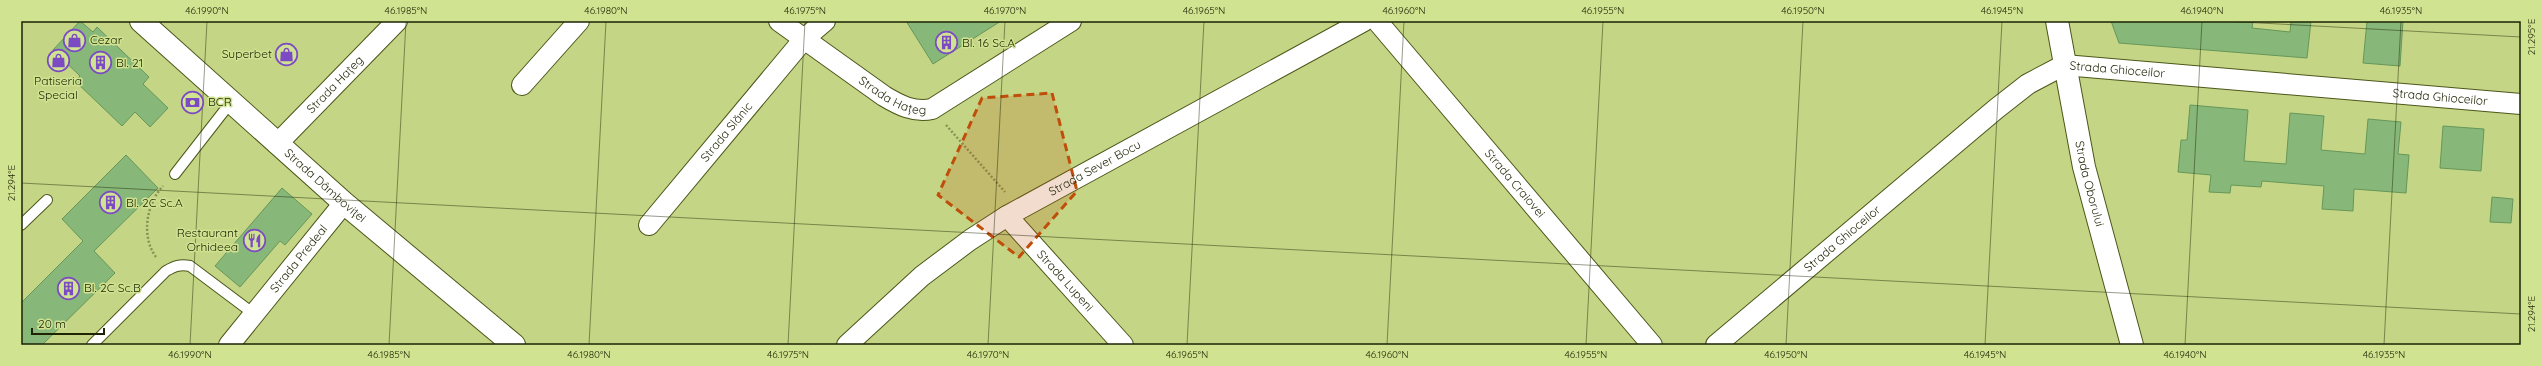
<svg xmlns="http://www.w3.org/2000/svg" width="2542" height="366" viewBox="0 0 2542 366" font-family="Quicksand,sans-serif">
<style>
.building{fill:#88b77a;stroke:#669758}
.lines{fill:none;stroke-linecap:round;stroke-linejoin:round}
.service-casing{stroke:#4c571a;stroke-width:12}
.minor-casing{stroke:#4c571a;stroke-width:22}
.tertiary-casing{stroke:#4c571a;stroke-width:24}
.path{stroke:#859254;stroke-width:2.5;stroke-dasharray:2 2;stroke-linecap:butt}
.service{stroke:#fff;stroke-width:10}
.minor{stroke:#fff;stroke-width:20}
.tertiary{stroke:#fff;stroke-width:22}
.marked{fill:#bf4e0a;fill-opacity:0.2;stroke:#bf4e0a;stroke-width:3;stroke-dasharray:8 5;stroke-linejoin:round}
.ticks{fill:none;stroke:#1d2303;stroke-width:1;stroke-opacity:0.45}
.labels{text-anchor:middle;stroke-width:3;stroke-linejoin:round;paint-order:stroke}
.poi-label{font-size:12px;fill:#1d2303;stroke:#d0e391;text-anchor:start}
.street-label{font-size:12px;fill:#1d2303;stroke:#d0e391}
.neatline{fill:none;stroke:#1d2303;stroke-width:1.5}
.ticks-label{font-size:10px;text-anchor:middle;fill:#1d2303}
</style>
<rect width="100%" height="100%" fill="#c4d585"/>
<!-- building -->
<g class="building">
<path d="M 80,21 L 93,32 L 97,27 L 149,77 L 143,84 L 168,108 L 150,127 L 135,112 L 122,126 L 75,81 L 80,76 L 53,50 Z"/>
<path d="M 906,21 L 1001,21 L 933,64 Z"/>
<path d="M 2111,21 L 2253,21 L 2252,28 L 2290,32 L 2291,21 L 2311,21 L 2307,58 L 2119,43 Z"/>
<path d="M 2367,21 L 2403,21 L 2400,66 L 2363,63 Z"/>
<path d="M 2190,105 L 2248,110 L 2244,161 L 2286,164 L 2290,113 L 2324,116 L 2321,150 L 2365,154 L 2368,119 L 2401,122 L 2398,154 L 2409,155 L 2406,193 L 2354,189 L 2353,211 L 2322,209 L 2324,186 L 2262,181 L 2261,187 L 2231,185 L 2230,193 L 2209,192 L 2211,175 L 2178,172 L 2181,140 L 2187,140 Z"/>
<path d="M 2443,126 L 2484,129 L 2481,171 L 2440,168 Z"/>
<path d="M 126,155 L 158,188 L 94,251 L 115,273 L 42,345 L 21,345 L 21,303 L 83,241 L 62,219 Z"/>
<path d="M 282,188 L 312,214 L 285,245 L 280,241 L 240,287 L 215,266 Z"/>
<path d="M 2492,197 L 2513,199 L 2511,223 L 2490,222 Z"/>
</g>
<g class="lines">
<defs>
<g id="service">
<path d="M 175,174 L 231,102"/>
<path d="M 21,225 L 47,200"/>
<path d="M 92,345 L 166,271 C 175,266 180,264 190,266 L 254,314"/>
</g>
<g id="minor">
<path id="s1" d="M 779,21 L 884,96 C 899,105 914,113 932,109 L 1071,21"/>
<path id="s2" d="M 1377,21 L 1652,345"/>
<path d="M 522,85 L 579,21"/>
<path id="s3" d="M 277,144 L 397,21"/>
<path id="s4" d="M 1007,216 L 1123,345"/>
<path id="s5" d="M 649,225 L 804,39 L 825,21"/>
<path id="s6" d="M 229,345 L 344,203"/>
<path id="s7" d="M 847,345 L 922,276 L 970,240 L 1007,216 L 1364,21"/>
<path id="s8" d="M 1716,345 L 1996,109 L 2028,84 L 2064,65 L 2521,104"/>
</g>
<g id="tertiary">
<path id="s9" d="M 141,21 L 344,203 L 514,345"/>
<path id="s10" d="M 2057,21 L 2084,167 L 2132,345"/>
</g>
</defs>
<!-- service casing -->
<use href="#service" class="service-casing"/>
<!-- minor casing -->
<use href="#minor" class="minor-casing"/>
<!-- tertiary casing -->
<use href="#tertiary" class="tertiary-casing"/>
<!-- path -->
<g class="path">
<path d="M 946,125 L 1005,192"/>
<path d="M 156,257 C 141,237 146,204 163,186"/>
</g>
<!-- service -->
<use href="#service" class="service"/>
<!-- minor -->
<use href="#minor" class="minor"/>
<!-- tertiary -->
<use href="#tertiary" class="tertiary"/>
</g>
<!-- marked area -->
<path class="marked" d="M 1052,93 L 1077,191 L 1019,257 L 938,195 L 982,98 Z"/>
<!-- ticks -->
<path class="ticks" d="M 2223,21 L 2521,37M 21,183 L 2521,314M 190,345 L 207,21M 389,345 L 406,21M 589,345 L 606,21M 788,345 L 805,21M 988,345 L 1005,21M 1187,345 L 1204,21M 1387,345 L 1404,21M 1586,345 L 1603,21M 1786,345 L 1803,21M 1985,345 L 2002,21M 2185,345 L 2202,21M 2384,345 L 2401,21"/>
<!-- icons -->
<defs>
<symbol id="shop-ring" viewBox="-11 -11 22 22"><circle r="9.5" fill="#d0e391" stroke="#7c4bc3" stroke-width="1.5"/><path d="M-5-2.5h2.3a2.7 3.5 0 0 1 5.4 0H5L5.5 6h-11ZM-1.5-2.5h3a1.5 2.3 0 0 0-3 0Z" fill="#7c4bc3"/></symbol>
<symbol id="building-ring" viewBox="-11 -11 22 22"><circle r="9.5" fill="#d0e391" stroke="#7c4bc3" stroke-width="1.5"/><path d="M-4-6H4V6H1V3H-1V6H-4ZM-2.5-4.3h1.7v1.8h-1.7ZM.8-4.3h1.7v1.8H.8ZM-2.5-1h1.7V.8h-1.7ZM.8-1h1.7V.8H.8Z" fill="#7c4bc3"/></symbol>
<symbol id="bank-ring" viewBox="-11 -11 22 22"><circle r="9.5" fill="#d0e391" stroke="#7c4bc3" stroke-width="1.5"/><path d="M-6-4H6V4H-6ZM0-2.3a2.3 2.3 0 1 0 0 4.6a2.3 2.3 0 1 0 0-4.6Z" fill="#7c4bc3"/></symbol>
<symbol id="restaurant-ring" viewBox="-11 -11 22 22"><circle r="9.5" fill="#d0e391" stroke="#7c4bc3" stroke-width="1.5"/><path d="M-5-6h1v4h1v-4h1v4h1v-4h1v5L-1.5 .5V6h-2V.5L-5-1ZM5-6V6H3V1.5H1.5Q1.5-4 5-6Z" fill="#7c4bc3"/></symbol>
</defs>
<g fill-rule="evenodd">
<use href="#shop-ring" x="62" y="28" width="25" height="25"/>
<use href="#building-ring" x="934" y="30" width="25" height="25"/>
<use href="#shop-ring" x="274" y="42" width="25" height="25"/>
<use href="#shop-ring" x="46" y="48" width="25" height="25"/>
<use href="#building-ring" x="88" y="50" width="25" height="25"/>
<use href="#bank-ring" x="180" y="90" width="25" height="25"/>
<use href="#building-ring" x="98" y="190" width="25" height="25"/>
<use href="#restaurant-ring" x="242" y="228" width="25" height="25"/>
<use href="#building-ring" x="56" y="276" width="25" height="25"/>
</g>
<g class="labels">
<!-- poi labels -->
<g class="poi-label">
<text x="90" y="44">Cezar</text>
<text x="962" y="47">Bl. 16 Sc.A</text>
<text x="272" y="58" text-anchor="end">Superbet</text>
<text x="116" y="67">Bl. 21</text>
<text x="58" y="85" text-anchor="middle">Patiseria<tspan x="58" dy="14">Special</tspan></text>
<text x="208" y="106">BCR</text>
<text x="126" y="207">Bl. 2C Sc.A</text>
<text x="238" y="237" text-anchor="end">Restaurant<tspan x="238" dy="14">Orhideea</tspan></text>
<text x="84" y="292">Bl. 2C Sc.B</text>
</g>
<!-- street labels -->
<g class="street-label">
<text dy="4" stroke="none"><textPath href="#s8" startOffset="501">Strada Ghioceilor</textPath></text>
<text dy="4" stroke="none"><textPath href="#s3" startOffset="83">Strada Hațeg</textPath></text>
<text dy="4" stroke="none"><textPath href="#s1" startOffset="137">Strada Hațeg</textPath></text>
<text dy="4" stroke="none"><textPath href="#s8" startOffset="825">Strada Ghioceilor</textPath></text>
<text dy="4" stroke="none"><textPath href="#s5" startOffset="121">Strada Slănic</textPath></text>
<text dy="4" stroke="none"><textPath href="#s7" startOffset="306">Strada Sever Bocu</textPath></text>
<text dy="4" stroke="none"><textPath href="#s2" startOffset="213">Strada Craiovei</textPath></text>
<text dy="4" stroke="none"><textPath href="#s10" startOffset="166">Strada Oborului</textPath></text>
<text dy="4" stroke="none"><textPath href="#s9" startOffset="247">Strada Dâmboviței</textPath></text>
<text dy="4" stroke="none"><textPath href="#s8" startOffset="165">Strada Ghioceilor</textPath></text>
<text dy="4" stroke="none"><textPath href="#s6" startOffset="111">Strada Predeal</textPath></text>
<text dy="4" stroke="none"><textPath href="#s4" startOffset="87">Strada Lupeni</textPath></text>
</g>
</g>
<!-- border -->
<rect width="2542" height="366" fill="none" stroke="#d0e391" stroke-width="44"/>
<!-- scale -->
<path d="M32 328v6h72v-6" fill="none" stroke="#1d2303" stroke-width="2"/>
<text x="38" y="328" font-size="12" fill="#1d2303" stroke="#d0e391" stroke-width="3" paint-order="stroke">20 m</text>
<rect x="22" y="22" width="2498" height="322" class="neatline"/>
<g class="ticks-label">
<text x="207" y="14">46.1990°N</text>
<text x="406" y="14">46.1985°N</text>
<text x="606" y="14">46.1980°N</text>
<text x="805" y="14">46.1975°N</text>
<text x="1005" y="14">46.1970°N</text>
<text x="1204" y="14">46.1965°N</text>
<text x="1404" y="14">46.1960°N</text>
<text x="1603" y="14">46.1955°N</text>
<text x="1803" y="14">46.1950°N</text>
<text x="2002" y="14">46.1945°N</text>
<text x="2202" y="14">46.1940°N</text>
<text x="2401" y="14">46.1935°N</text>
<text transform="translate(2531 37) rotate(-90)" y="4">21.295°E</text>
<text transform="translate(11 183) rotate(-90)" y="4">21.294°E</text>
<text transform="translate(2531 314) rotate(-90)" y="4">21.294°E</text>
<text x="190" y="358">46.1990°N</text>
<text x="389" y="358">46.1985°N</text>
<text x="589" y="358">46.1980°N</text>
<text x="788" y="358">46.1975°N</text>
<text x="988" y="358">46.1970°N</text>
<text x="1187" y="358">46.1965°N</text>
<text x="1387" y="358">46.1960°N</text>
<text x="1586" y="358">46.1955°N</text>
<text x="1786" y="358">46.1950°N</text>
<text x="1985" y="358">46.1945°N</text>
<text x="2185" y="358">46.1940°N</text>
<text x="2384" y="358">46.1935°N</text>
</g>
</svg>
